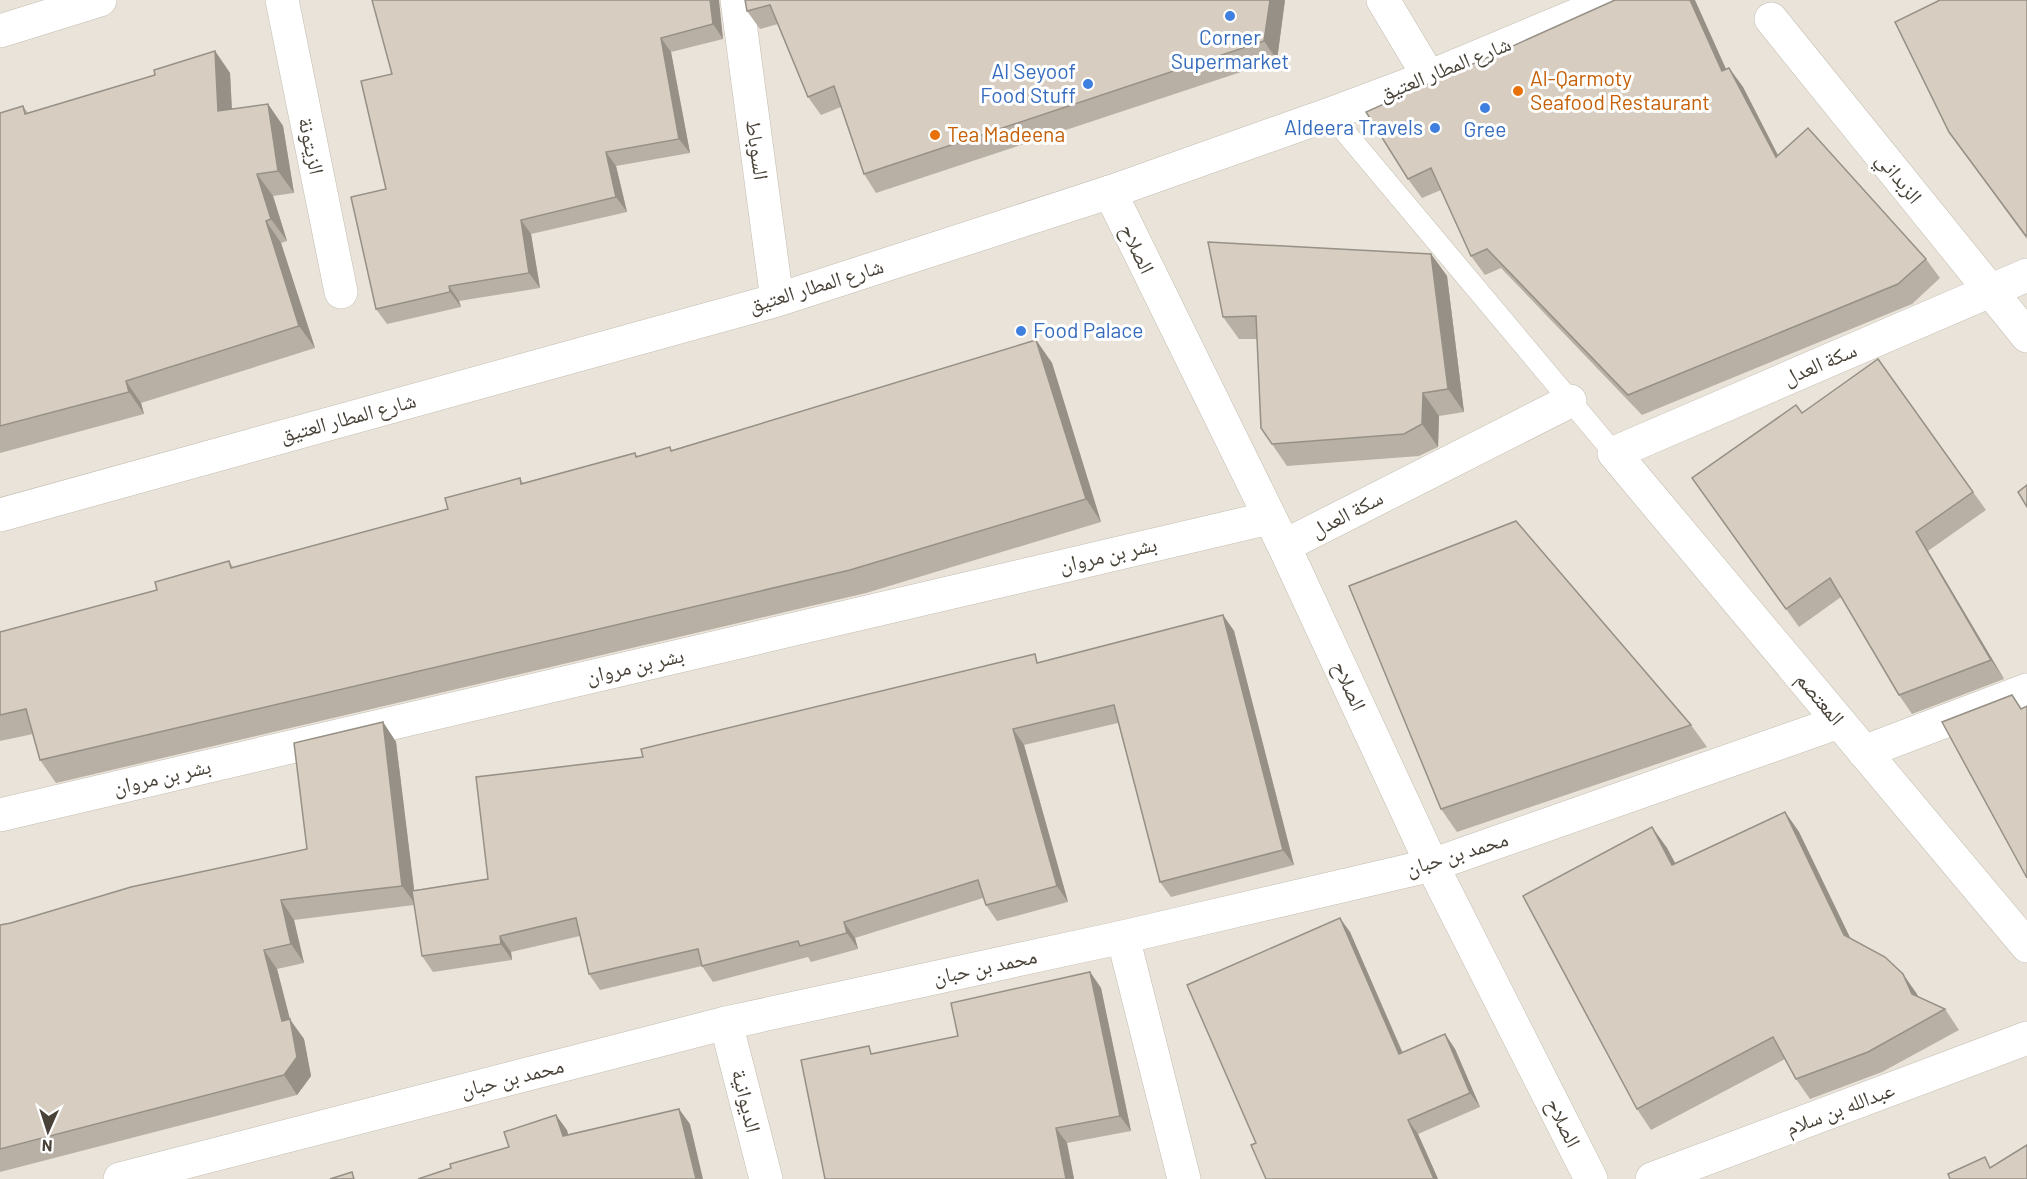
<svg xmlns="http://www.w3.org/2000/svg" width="2027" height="1179" viewBox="0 0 2027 1179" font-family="Barlow,'Noto Naskh Arabic',sans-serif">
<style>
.residential{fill:#e9e3d9}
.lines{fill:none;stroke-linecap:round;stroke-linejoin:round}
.service-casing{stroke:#c3bcb0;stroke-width:22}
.minor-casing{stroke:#c3bcb0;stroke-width:34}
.tertiary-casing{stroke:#c3bcb0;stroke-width:34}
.service{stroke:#fff;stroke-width:21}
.minor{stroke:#fff;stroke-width:33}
.tertiary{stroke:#fff;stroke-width:33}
.wall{fill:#b9b0a5}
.shaded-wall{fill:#969086}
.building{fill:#d7cdc0;stroke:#969086;stroke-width:1.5}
.shop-dot{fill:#3f7fe0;stroke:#fff;stroke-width:2}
.food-dot{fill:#e8710a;stroke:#fff;stroke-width:2}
.labels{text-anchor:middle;stroke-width:6;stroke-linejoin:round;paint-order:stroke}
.shop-label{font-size:21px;fill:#366cbe;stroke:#fff}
.street-label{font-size:21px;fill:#494238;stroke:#fff}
.food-label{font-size:21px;fill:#c56008;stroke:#fff;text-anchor:start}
</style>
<rect width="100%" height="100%" fill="#f5f2ea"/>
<!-- residential -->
<rect class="residential" x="0" y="0" width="2027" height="1179"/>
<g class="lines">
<defs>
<path id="service" d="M 1330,114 L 1614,453"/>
<g id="minor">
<path d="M 282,0 L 341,292"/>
<path d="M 737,0 L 777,300"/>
<path d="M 1383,0 L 1429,77"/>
<path d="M 1771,19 L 2027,336"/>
<path d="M 0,31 L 100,0"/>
<path d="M 1110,192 L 1284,546 L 1432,865 L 1591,1179"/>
<path d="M 2027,275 L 1614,453 L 2027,946"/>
<path d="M 1284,546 L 1570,401"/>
<path d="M 1864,752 L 2027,690"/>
<path d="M 0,815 L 1269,518"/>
<path d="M 1123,937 L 1184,1179"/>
<path d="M 726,1023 L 766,1179"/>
<path d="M 120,1179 L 726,1023 L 1123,937 L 1432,865 L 1839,722"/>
<path d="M 1652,1179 L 2027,1038"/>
</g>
<path id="tertiary" d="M 0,515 L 777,300 L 1110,192 L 1330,114 L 1429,77 L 1613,0"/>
</defs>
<!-- service casing -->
<use href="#service" class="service-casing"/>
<!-- minor casing -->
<use href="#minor" class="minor-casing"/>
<!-- tertiary casing -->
<use href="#tertiary" class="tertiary-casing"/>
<!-- service -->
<use href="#service" class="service"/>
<!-- minor -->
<use href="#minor" class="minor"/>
<!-- tertiary -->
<use href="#tertiary" class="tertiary"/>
</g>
<!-- wall -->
<g class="wall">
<path d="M 745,0 L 1285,0 L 1277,60 L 876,193 L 864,174 L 841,107 L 821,115 L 808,97 L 778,24 L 760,29 L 747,11 Z"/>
<path d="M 2027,0 L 2027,239 L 1949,132 Z"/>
<path d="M 718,2 L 723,39 L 671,52 L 690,153 L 616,166 L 627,212 L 531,234 L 540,288 L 459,301 L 461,307 L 387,324 L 376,309 L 386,189 L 392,74 Z"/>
<path d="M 215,51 L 230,73 L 232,109 L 268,104 L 283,126 L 294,193 L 273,196 L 287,241 L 281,243 L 315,348 L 141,403 L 144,414 L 0,453 L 0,113 L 23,106 L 28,113 L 155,75 Z"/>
<path d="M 1729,68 L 1743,87 L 1778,155 L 1926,259 L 1940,278 L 1912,304 L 1642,415 L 1501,268 L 1485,275 L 1471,256 L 1441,190 L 1422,198 L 1408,179 L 1366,112 L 1726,69 Z"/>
<path d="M 1431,254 L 1447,276 L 1464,412 L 1439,416 L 1438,447 L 1419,456 L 1287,466 L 1261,428 L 1257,339 L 1239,339 L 1223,317 Z"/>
<path d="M 1036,340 L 1052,363 L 1101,522 L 866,593 L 56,783 L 40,760 L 33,734 L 0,741 L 0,630 L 1,632 L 157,590 L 229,561 L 233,567 L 448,509 L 520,478 L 523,483 L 635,453 L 637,456 L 672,450 Z"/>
<path d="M 1878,359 L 1986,510 L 1928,551 L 2004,679 L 1912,714 L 1899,695 L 1841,597 L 1799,627 L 1692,478 L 1802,413 Z"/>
<path d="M 1223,615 L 1234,631 L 1294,865 L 1171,897 L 1160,882 L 1118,723 L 1024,745 L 1068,902 L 997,921 L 986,905 L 983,898 L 855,938 L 858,949 L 811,962 L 808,957 L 713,982 L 702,966 L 600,990 L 589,974 L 580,936 L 511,952 L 512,960 L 433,972 L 422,956 L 414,905 L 294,920 L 304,963 L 277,969 L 290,1019 L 304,1039 L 311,1076 L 297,1095 L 0,1172 L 0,925 L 307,849 L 383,722 L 396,742 L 414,890 L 488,879 L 643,757 L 1040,662 Z"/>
<path d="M 1691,725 L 1707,747 L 1457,832 L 1441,809 Z"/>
<path d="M 1785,812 L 1799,832 L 1850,938 L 1903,974 L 1918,997 L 1945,1009 L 1959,1030 L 1882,1072 L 1810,1099 L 1796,1079 L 1785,1059 L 1651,1130 L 1637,1109 L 1652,827 L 1667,848 L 1675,863 Z"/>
<path d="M 1350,932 L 1403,1053 L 1445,1034 L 1455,1049 L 1480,1107 L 1418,1134 L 1438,1179 L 1266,1179 L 1256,1143 Z"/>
<path d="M 1090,972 L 1101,988 L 1131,1131 L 1067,1143 L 1074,1179 L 825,1179 L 958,1036 Z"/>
</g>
<!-- shaded-wall -->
<g class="shaded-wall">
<path d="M 710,0 L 719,0 L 723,39 L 713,24 Z"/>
<path d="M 1270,0 L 1285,0 L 1277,60 L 1264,41 Z"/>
<path d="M 1690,0 L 1695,0 L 1736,91 L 1722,71 Z"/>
<path d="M 661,38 L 671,52 L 690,153 L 679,139 Z"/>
<path d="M 215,51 L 230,73 L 233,133 L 218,111 Z"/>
<path d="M 1729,68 L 1743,87 L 1789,177 L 1776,157 Z"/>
<path d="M 268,104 L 283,126 L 294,193 L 278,171 Z"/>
<path d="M 606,152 L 616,166 L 627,212 L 616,197 Z"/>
<path d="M 257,174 L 273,196 L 287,241 L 271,219 Z"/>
<path d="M 521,220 L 531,234 L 540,288 L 529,273 Z"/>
<path d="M 266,221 L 281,243 L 315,348 L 299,326 Z"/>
<path d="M 1431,254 L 1447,276 L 1464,412 L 1448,389 Z"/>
<path d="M 449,286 L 459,301 L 461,307 L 450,292 Z"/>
<path d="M 1036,340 L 1052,363 L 1101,522 L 1086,499 Z"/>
<path d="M 126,381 L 141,403 L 144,414 L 129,392 Z"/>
<path d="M 1423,393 L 1439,416 L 1438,447 L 1422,424 Z"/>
<path d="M 1916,532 L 1928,551 L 2004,679 L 1991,660 Z"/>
<path d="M 1223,615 L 1234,631 L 1294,865 L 1283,850 Z"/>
<path d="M 383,722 L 396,742 L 416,905 L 402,886 Z"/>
<path d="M 1013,729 L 1024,745 L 1068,902 L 1057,886 Z"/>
<path d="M 1785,812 L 1799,832 L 1859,956 L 1844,935 Z"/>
<path d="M 1652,827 L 1667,848 L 1687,885 L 1672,865 Z"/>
<path d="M 281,900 L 294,920 L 304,963 L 291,944 Z"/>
<path d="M 1340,918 L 1350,932 L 1409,1068 L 1399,1054 Z"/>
<path d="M 844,922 L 855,938 L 858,949 L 847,933 Z"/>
<path d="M 500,936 L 511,952 L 512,960 L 501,944 Z"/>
<path d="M 264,950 L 277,969 L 290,1020 L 304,1039 L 311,1076 L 297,1095 L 284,1075 L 282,1021 Z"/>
<path d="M 1090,972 L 1101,988 L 1131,1131 L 1120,1116 Z"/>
<path d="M 1903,974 L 1917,994 L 1927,1015 L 1912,994 Z"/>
<path d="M 1445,1034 L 1455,1049 L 1480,1107 L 1470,1093 Z"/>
<path d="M 679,1109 L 690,1124 L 703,1179 L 696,1179 Z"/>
<path d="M 556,1115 L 567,1130 L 573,1151 L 563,1136 Z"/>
<path d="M 1408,1120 L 1418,1134 L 1438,1179 L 1434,1179 Z"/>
<path d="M 1056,1128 L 1067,1143 L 1074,1179 L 1066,1179 Z"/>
</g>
<!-- building -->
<g class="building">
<path d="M 372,0 L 710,0 L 713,24 L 661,38 L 679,139 L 606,152 L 616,197 L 521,220 L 529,273 L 449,286 L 450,292 L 376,309 L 351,197 L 386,189 L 361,81 L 392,74 Z"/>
<path d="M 745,0 L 1270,0 L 1264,41 L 864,174 L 834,86 L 808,97 L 770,5 L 747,11 Z"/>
<path d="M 1615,0 L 1690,0 L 1722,71 L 1729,68 L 1776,157 L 1808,128 L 1926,259 L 1898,284 L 1628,395 L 1487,249 L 1471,256 L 1431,168 L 1408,179 L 1366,112 Z"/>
<path d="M 1940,0 L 2027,0 L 2027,235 L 2026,236 L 1949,132 L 1895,22 Z"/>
<path d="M 215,51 L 218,111 L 268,104 L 278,171 L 257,174 L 271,219 L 266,221 L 299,326 L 126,381 L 129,392 L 0,426 L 0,113 L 23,106 L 25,114 L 155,75 L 154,70 Z"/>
<path d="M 1208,242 L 1431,254 L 1448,389 L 1423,393 L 1422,424 L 1404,434 L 1272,444 L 1261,428 L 1256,316 L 1223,317 Z"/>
<path d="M 1036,340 L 1086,499 L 850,570 L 40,760 L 26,709 L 0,715 L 0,632 L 157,590 L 155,582 L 229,561 L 231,568 L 448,509 L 445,498 L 520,478 L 521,484 L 635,453 L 636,457 L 670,447 L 671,451 Z"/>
<path d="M 1878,359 L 1973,492 L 1916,532 L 1991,660 L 1899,695 L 1830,578 L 1786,609 L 1692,478 L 1796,405 L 1802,413 Z"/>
<path d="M 2027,485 L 2027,507 L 2018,492 Z"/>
<path d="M 1516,521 L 1691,725 L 1441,809 L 1349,586 Z"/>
<path d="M 1223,615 L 1283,850 L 1160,882 L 1114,705 L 1013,729 L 1057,886 L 986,905 L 978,880 L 844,922 L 847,933 L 800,946 L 798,941 L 702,966 L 698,949 L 589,974 L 576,918 L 500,936 L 501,944 L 422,956 L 412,891 L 488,879 L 476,777 L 643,757 L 641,749 L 1035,654 L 1037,663 Z"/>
<path d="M 2012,695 L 2021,709 L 2027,706 L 2027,878 L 1942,722 Z"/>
<path d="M 383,722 L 402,886 L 281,900 L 291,944 L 264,950 L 282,1021 L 290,1019 L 297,1057 L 284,1075 L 0,1149 L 0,925 L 11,923 L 131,887 L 307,849 L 294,743 Z"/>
<path d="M 1785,812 L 1844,935 L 1885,957 L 1903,974 L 1912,994 L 1945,1009 L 1868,1052 L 1796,1079 L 1773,1037 L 1637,1109 L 1523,896 L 1652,827 L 1672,865 Z"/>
<path d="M 1340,918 L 1399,1054 L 1445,1034 L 1470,1093 L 1408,1120 L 1434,1179 L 1266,1179 L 1251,1145 L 1256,1143 L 1187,985 Z"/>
<path d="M 1090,972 L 1120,1116 L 1056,1128 L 1066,1179 L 825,1179 L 801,1060 L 869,1046 L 871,1054 L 958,1036 L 951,1003 Z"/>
<path d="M 679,1109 L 696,1179 L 418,1179 L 451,1168 L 450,1164 L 509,1147 L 504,1132 L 556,1115 L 563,1136 Z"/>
<path d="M 2027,1145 L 2027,1179 L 1950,1179 L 1948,1174 L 1985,1157 L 1990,1168 Z"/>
<path d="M 352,1172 L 354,1179 L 330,1179 Z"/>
</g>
<!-- markers -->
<g class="shop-dot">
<circle cx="1230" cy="16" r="6"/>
<circle cx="1088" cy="84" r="6"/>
<circle cx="1485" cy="108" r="6"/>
<circle cx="1435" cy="128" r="6"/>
<circle cx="1021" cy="331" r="6"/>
</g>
<g class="food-dot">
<circle cx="1518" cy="91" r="6"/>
<circle cx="935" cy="135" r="6"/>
</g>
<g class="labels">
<!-- shop labels -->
<g class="shop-label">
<text x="1230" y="45">Corner<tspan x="1230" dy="24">Supermarket</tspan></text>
<text x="1076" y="79" text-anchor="end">Al Seyoof<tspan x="1076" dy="24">Food Stuff</tspan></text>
<text x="1423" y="135" text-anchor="end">Aldeera Travels</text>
<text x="1485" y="137">Gree</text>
<text x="1033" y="338" text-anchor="start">Food Palace</text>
</g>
<!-- street labels -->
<g class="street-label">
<text transform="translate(1445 69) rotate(-22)" y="7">شارع المطار العتيق</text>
<text transform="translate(311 146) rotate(78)" y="7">الزيتونة</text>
<text transform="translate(757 150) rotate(82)" y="7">السوباط</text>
<text transform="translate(1899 178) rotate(51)" y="7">الزبداني</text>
<text transform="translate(1137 249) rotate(64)" y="7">الصلاح</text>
<text transform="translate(816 286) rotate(-17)" y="7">شارع المطار العتيق</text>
<text transform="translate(1820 364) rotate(-23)" y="7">سكة العدل</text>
<text transform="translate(348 418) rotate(-15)" y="7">شارع المطار العتيق</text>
<text transform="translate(1347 514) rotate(-27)" y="7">سكة العدل</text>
<text transform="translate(1108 555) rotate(-13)" y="7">بشر بن مروان</text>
<text transform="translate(635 666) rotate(-13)" y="7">بشر بن مروان</text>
<text transform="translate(1349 686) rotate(65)" y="7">الصلاح</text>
<text transform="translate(1820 699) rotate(50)" y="7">المعتصم</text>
<text transform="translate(162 777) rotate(-13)" y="7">بشر بن مروان</text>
<text transform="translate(1457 854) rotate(-17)" y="7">محمد بن حبان</text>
<text transform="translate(985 967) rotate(-12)" y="7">محمد بن حبان</text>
<text transform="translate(512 1078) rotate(-14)" y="7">محمد بن حبان</text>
<text transform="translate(746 1101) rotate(76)" y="7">الديوانية</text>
<text transform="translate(1840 1109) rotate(-21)" y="7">عبدالله بن سلام</text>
<text transform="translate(1563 1123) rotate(63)" y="7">الصلاح</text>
</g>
<!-- food labels -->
<g class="food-label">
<text x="1530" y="86">Al-Qarmoty<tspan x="1530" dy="24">Seafood Restaurant</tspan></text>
<text x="947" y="142">Tea Madeena</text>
</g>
</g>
<!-- north arrow -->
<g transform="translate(48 1131) rotate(183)" stroke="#ffffff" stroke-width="4.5" paint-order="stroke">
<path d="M0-4.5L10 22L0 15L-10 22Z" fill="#494238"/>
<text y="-9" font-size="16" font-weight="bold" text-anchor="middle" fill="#494238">N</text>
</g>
</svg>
